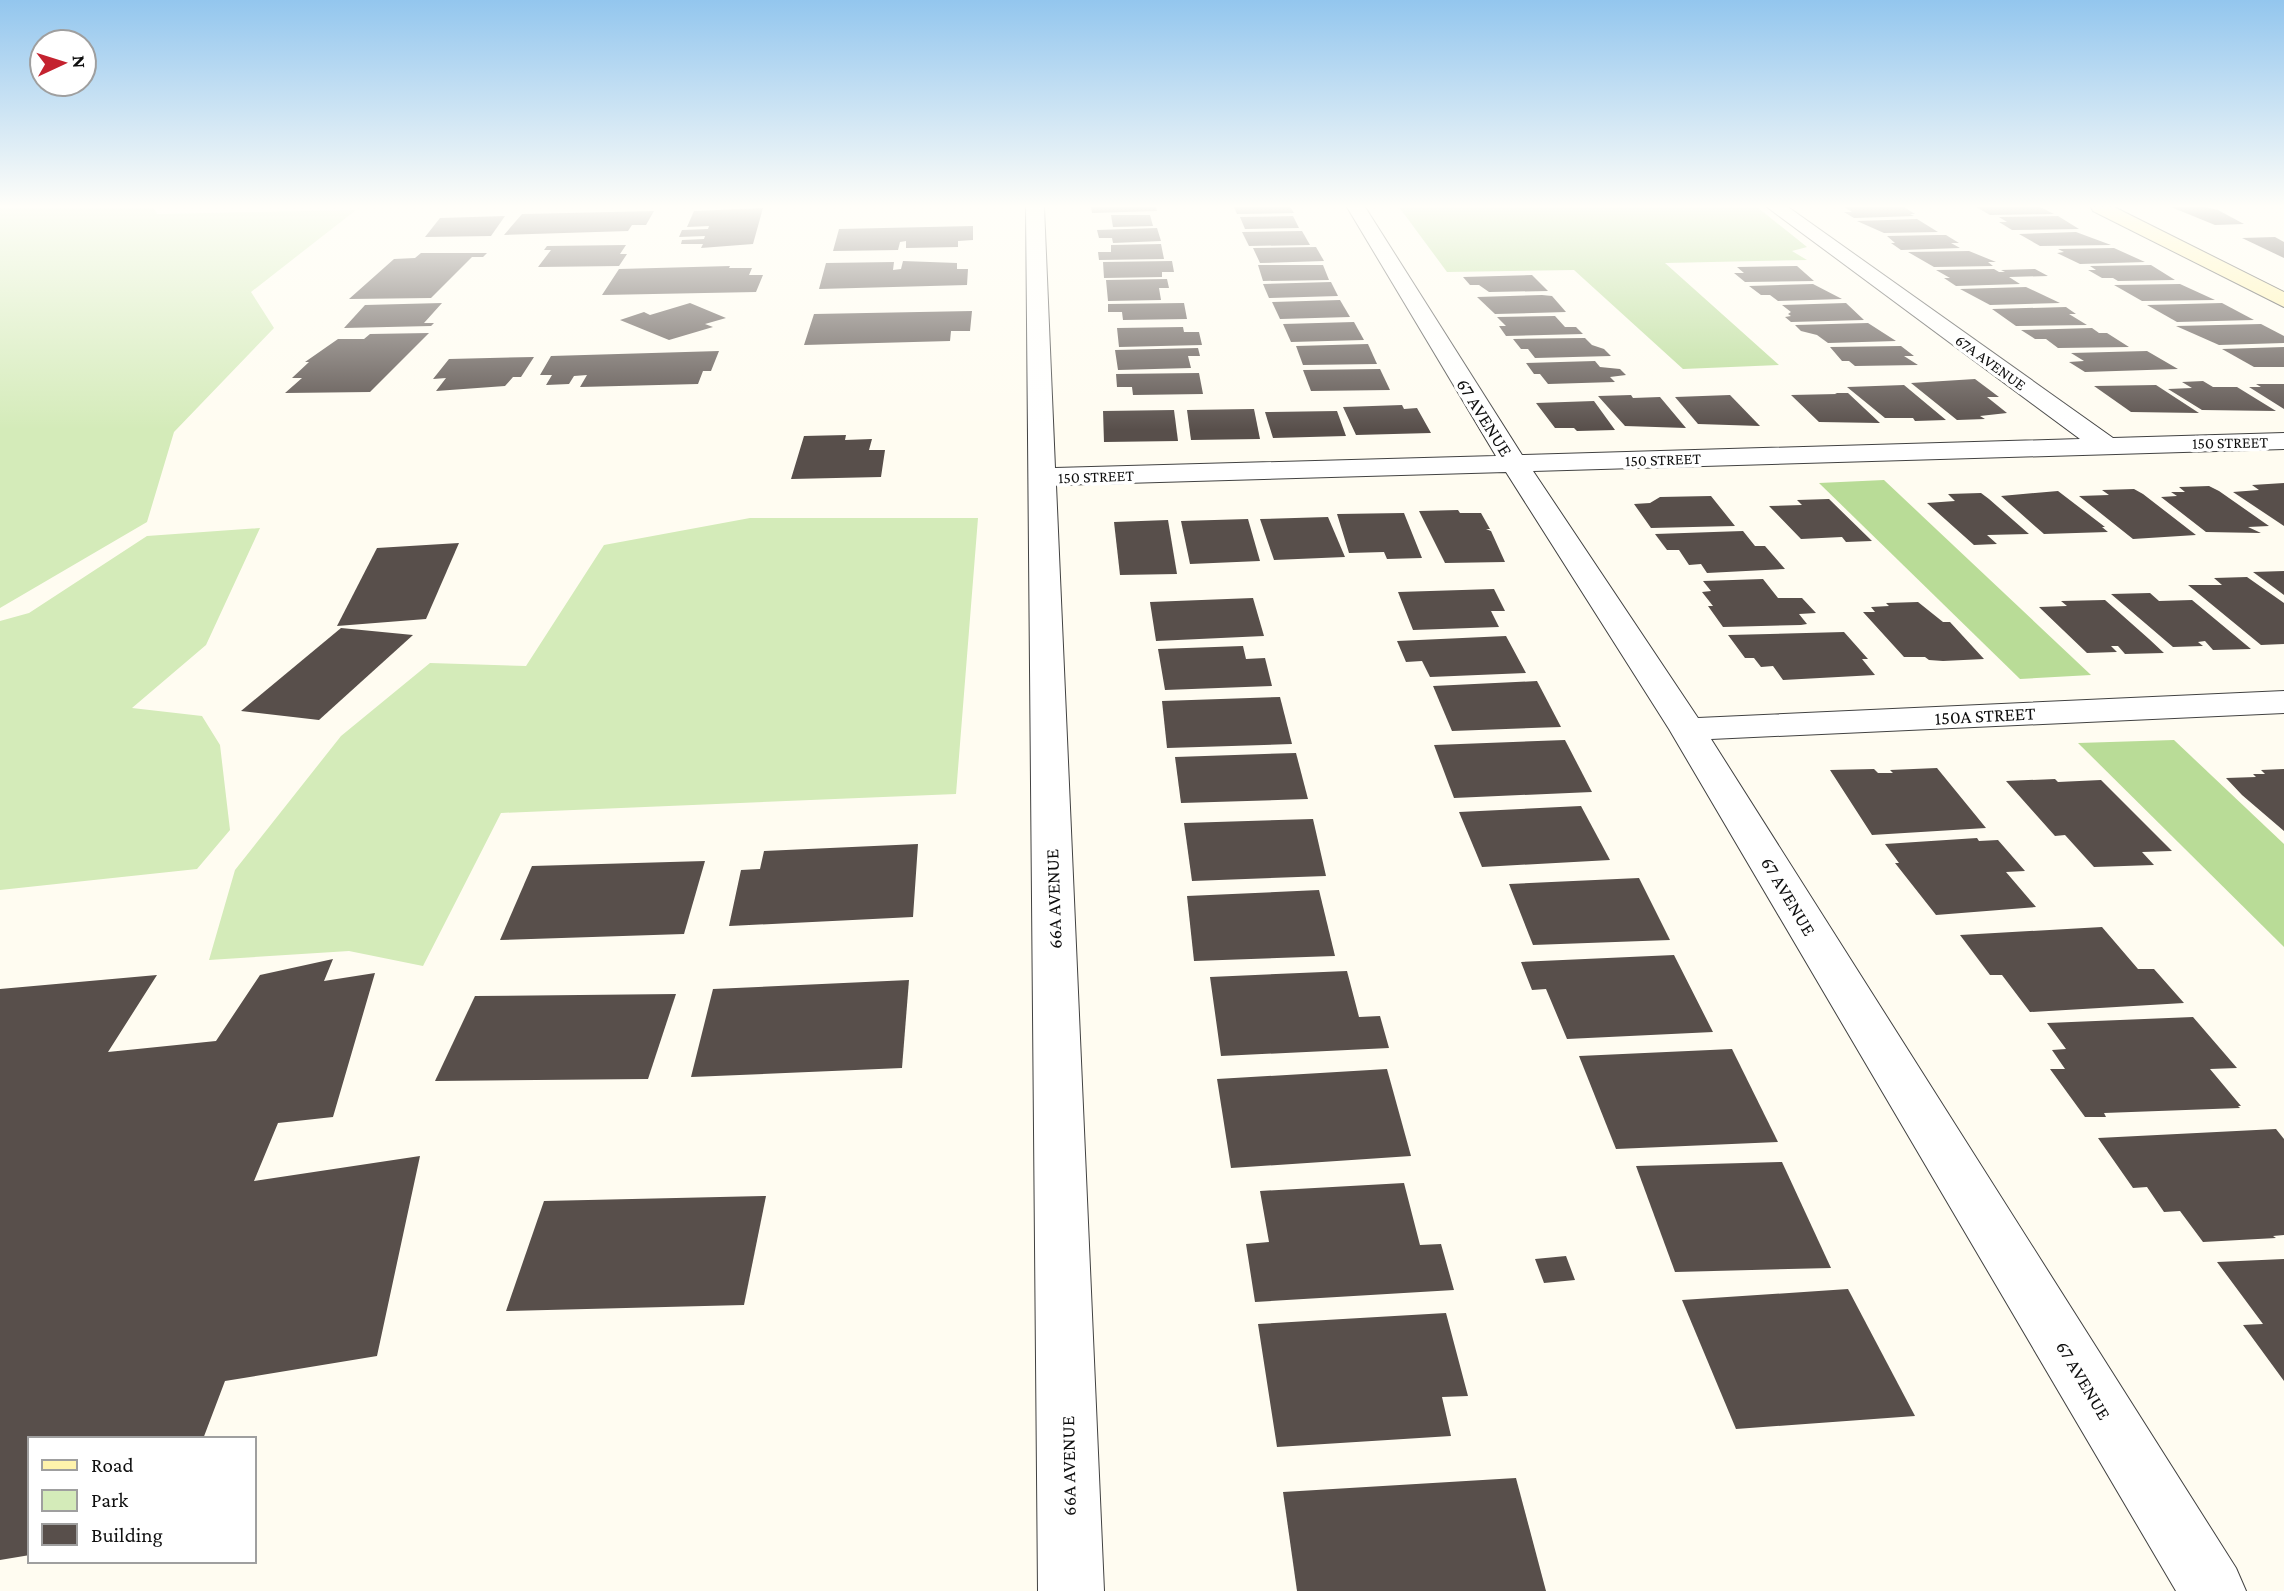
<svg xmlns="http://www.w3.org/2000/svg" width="2284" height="1591" viewBox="0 0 2284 1591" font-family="'Crimson Pro',serif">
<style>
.green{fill:#d4ebb9}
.forest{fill:#b9dc97}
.building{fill:#584f4b}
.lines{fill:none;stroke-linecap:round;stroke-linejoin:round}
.street-casing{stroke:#424242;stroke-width:2}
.secondary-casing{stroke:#313131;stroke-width:2}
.street{fill:#fff;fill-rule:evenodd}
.secondary{fill:#fff3ac;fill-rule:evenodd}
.labels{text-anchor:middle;stroke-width:7;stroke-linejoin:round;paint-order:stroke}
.far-street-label{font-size:16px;fill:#0f0f0f;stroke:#fff}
.street-label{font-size:19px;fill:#0f0f0f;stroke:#fff}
</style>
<rect width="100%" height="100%" fill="#fffcf1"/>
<!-- green -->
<g class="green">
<path d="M 0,207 L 153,207 L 157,214 L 356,210 L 251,292 L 274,328 L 174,432 L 147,522 L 0,608 Z"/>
<path d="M 750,518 L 978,518 L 956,794 L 501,813 L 423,966 L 349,951 L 209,960 L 235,870 L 341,736 L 430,663 L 526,666 L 604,545 Z"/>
<path d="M 260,528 L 206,645 L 132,708 L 202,716 L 220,745 L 230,830 L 197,869 L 0,890 L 0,621 L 29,613 L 147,536 Z"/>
</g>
<!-- forest -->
<g class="forest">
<path d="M 1399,207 L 1757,207 L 1807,247 L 1792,251 L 1807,260 L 1665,263 L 1779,365 L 1683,369 L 1574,270 L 1447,272 Z"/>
<path d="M 1884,480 L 2091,675 L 2020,679 L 1819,483 Z"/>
<path d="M 2174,740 L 2284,844 L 2284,947 L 2078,743 Z"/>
</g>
<!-- building -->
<g class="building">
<path d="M 1091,207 L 1156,207 L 1157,211 L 1092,213 Z"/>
<path d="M 1234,207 L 1290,207 L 1294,213 L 1237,214 Z"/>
<path d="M 1844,207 L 1904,207 L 1915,214 L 1910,214 L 1914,216 L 1854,218 L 1844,212 L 1852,212 Z"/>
<path d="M 1976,207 L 2040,207 L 2054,214 L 1990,215 Z"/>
<path d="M 2171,207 L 2205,207 L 2218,210 L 2244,224 L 2215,225 Z"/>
<path d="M 763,208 L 753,244 L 701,248 L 703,244 L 681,244 L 682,240 L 704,239 L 705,236 L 679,237 L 682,230 L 708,229 L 709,226 L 687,227 L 694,211 Z"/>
<path d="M 654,211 L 646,225 L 632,225 L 628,231 L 504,235 L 522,214 Z"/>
<path d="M 1111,215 L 1150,215 L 1153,226 L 1113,227 Z"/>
<path d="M 505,216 L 491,236 L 425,237 L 440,218 Z"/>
<path d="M 1293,216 L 1299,228 L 1245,229 L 1240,217 Z"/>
<path d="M 2058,216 L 2079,229 L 2012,230 L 1999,222 L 2007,222 L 1999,217 Z"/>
<path d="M 1917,219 L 1938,232 L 1884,233 L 1857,221 Z"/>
<path d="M 973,226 L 973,240 L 958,241 L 958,247 L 906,248 L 906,241 L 900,242 L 898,250 L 833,251 L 839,229 Z"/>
<path d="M 1157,228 L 1161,241 L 1113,243 L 1112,238 L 1099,238 L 1097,230 Z"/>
<path d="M 1302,231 L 1310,245 L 1249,246 L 1242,232 Z"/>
<path d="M 2076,232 L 2111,245 L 2040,246 L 2019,234 Z"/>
<path d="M 1938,235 L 1946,235 L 1959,243 L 1951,243 L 1960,248 L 1901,250 L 1891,243 L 1895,243 L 1887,236 Z"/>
<path d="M 2275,237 L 2284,242 L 2284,258 L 2242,238 Z"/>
<path d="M 1161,244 L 1164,259 L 1099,260 L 1098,252 L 1111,252 L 1111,245 Z"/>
<path d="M 626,245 L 620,254 L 627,254 L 619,266 L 538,267 L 551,250 L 544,250 L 547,246 Z"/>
<path d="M 1316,247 L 1324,261 L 1260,263 L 1253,248 Z"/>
<path d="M 2114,248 L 2145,262 L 2080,264 L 2057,253 L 2064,252 L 2058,249 Z"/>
<path d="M 1969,251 L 1996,262 L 1988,262 L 1993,266 L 1934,267 L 1908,252 Z"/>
<path d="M 421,253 L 487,253 L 483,257 L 472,257 L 431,298 L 349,299 L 394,259 L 415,258 Z"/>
<path d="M 903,261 L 957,263 L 957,269 L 968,269 L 967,285 L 819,289 L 826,263 L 894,262 L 893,270 L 901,269 Z"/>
<path d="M 1172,261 L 1174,272 L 1162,272 L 1162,277 L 1104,278 L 1103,262 Z"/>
<path d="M 1258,265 L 1323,265 L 1329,280 L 1263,281 Z"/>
<path d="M 2151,265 L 2175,280 L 2118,281 L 2113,278 L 2102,278 L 2088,270 L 2096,270 L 2090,266 Z"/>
<path d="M 730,266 L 729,268 L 752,268 L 749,275 L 763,275 L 756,292 L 602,295 L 619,269 Z"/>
<path d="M 1797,266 L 1814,281 L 1745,282 L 1734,273 L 1744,273 L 1737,267 Z"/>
<path d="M 1994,269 L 1999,272 L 2005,272 L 2001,270 L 2035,269 L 2048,276 L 2009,277 L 2020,284 L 1956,286 L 1944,278 L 1950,278 L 1936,270 Z"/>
<path d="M 1532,275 L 1548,291 L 1489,292 L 1479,285 L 1470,285 L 1463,277 Z"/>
<path d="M 1167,279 L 1169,288 L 1159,288 L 1161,300 L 1108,301 L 1106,280 Z"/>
<path d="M 1331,282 L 1338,296 L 1269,298 L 1263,284 Z"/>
<path d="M 1813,284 L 1842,299 L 1778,301 L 1770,295 L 1761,295 L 1749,286 Z"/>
<path d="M 2180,284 L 2215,300 L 2142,301 L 2114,285 Z"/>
<path d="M 2026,287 L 2060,303 L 1990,305 L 1960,289 Z"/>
<path d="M 1542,295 L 1552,296 L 1566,312 L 1495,314 L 1477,297 Z"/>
<path d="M 1340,300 L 1350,317 L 1280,319 L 1272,302 Z"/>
<path d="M 442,303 L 424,323 L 434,323 L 431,326 L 344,328 L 365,305 Z"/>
<path d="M 690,303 L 726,318 L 705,324 L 713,327 L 669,340 L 620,320 L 644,312 L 650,315 Z"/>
<path d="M 1184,303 L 1187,319 L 1123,320 L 1122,312 L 1108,312 L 1108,304 Z"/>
<path d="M 1846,303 L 1864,320 L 1791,322 L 1785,317 L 1791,316 L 1788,314 L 1791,312 L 1782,305 Z"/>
<path d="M 2222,303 L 2254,320 L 2177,322 L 2147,305 Z"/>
<path d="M 2066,307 L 2076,314 L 2069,314 L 2087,325 L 2016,326 L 1992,309 Z"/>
<path d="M 972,311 L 970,331 L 951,331 L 950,341 L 804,345 L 814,314 Z"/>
<path d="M 1555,316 L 1565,327 L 1576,327 L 1583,334 L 1506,336 L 1499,326 L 1506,326 L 1497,317 Z"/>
<path d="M 1354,322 L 1364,340 L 1291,342 L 1283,324 Z"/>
<path d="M 1868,323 L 1896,341 L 1828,343 L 1817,335 L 1801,331 L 1795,325 Z"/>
<path d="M 2261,324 L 2284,336 L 2284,343 L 2219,345 L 2176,326 Z"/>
<path d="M 1183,327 L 1184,332 L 1199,332 L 1202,345 L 1119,347 L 1117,328 Z"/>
<path d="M 2092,328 L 2099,333 L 2107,333 L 2129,347 L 2058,348 L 2046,339 L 2035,339 L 2021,330 Z"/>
<path d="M 429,333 L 370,392 L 285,393 L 302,378 L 292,378 L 309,362 L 305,362 L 338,339 L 364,339 L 370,334 Z"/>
<path d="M 1585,338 L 1592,345 L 1604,349 L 1611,356 L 1535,358 L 1528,349 L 1521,349 L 1513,339 Z"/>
<path d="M 1368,344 L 1377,364 L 1303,365 L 1296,346 Z"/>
<path d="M 1901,346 L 1914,356 L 1904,356 L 1918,365 L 1855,366 L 1849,361 L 1842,361 L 1830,347 Z"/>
<path d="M 2284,347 L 2284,367 L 2254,367 L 2222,349 Z"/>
<path d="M 1198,348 L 1200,356 L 1188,356 L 1191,368 L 1118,370 L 1115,350 Z"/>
<path d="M 719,351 L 711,371 L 703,371 L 698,384 L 580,387 L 587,375 L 574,376 L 569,384 L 546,385 L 552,375 L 540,375 L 551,356 Z"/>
<path d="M 2147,351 L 2178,369 L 2085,372 L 2069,362 L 2084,361 L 2071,353 Z"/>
<path d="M 534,357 L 521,377 L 513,377 L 505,386 L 436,391 L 446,378 L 433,379 L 449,359 Z"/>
<path d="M 1595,361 L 1600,367 L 1620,369 L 1626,375 L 1610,377 L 1615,382 L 1548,384 L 1540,374 L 1534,374 L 1526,363 Z"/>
<path d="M 1380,369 L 1390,390 L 1311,391 L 1303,370 Z"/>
<path d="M 1199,373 L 1203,394 L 1133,395 L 1132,387 L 1117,387 L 1116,374 Z"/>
<path d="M 1975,379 L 1999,397 L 1987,397 L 2007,413 L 1980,416 L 1985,419 L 1957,420 L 1911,383 Z"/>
<path d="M 2203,381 L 2213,387 L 2237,387 L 2276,411 L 2202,410 L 2168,389 L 2192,388 L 2182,382 Z"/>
<path d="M 2256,384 L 2284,384 L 2284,409 L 2249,387 L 2261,387 Z"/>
<path d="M 1904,385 L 1946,420 L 1915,421 L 1913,418 L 1885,418 L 1847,387 Z"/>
<path d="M 2156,385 L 2199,413 L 2131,412 L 2094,386 Z"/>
<path d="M 1835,393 L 1848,393 L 1880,423 L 1819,422 L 1791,395 L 1837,394 Z"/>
<path d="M 1631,395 L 1633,398 L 1660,397 L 1686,428 L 1625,426 L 1598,396 Z"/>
<path d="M 1730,395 L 1760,426 L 1698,424 L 1675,397 Z"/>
<path d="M 1594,401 L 1615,430 L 1577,431 L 1574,428 L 1555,428 L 1536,403 Z"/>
<path d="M 1402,405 L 1404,409 L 1417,408 L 1431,433 L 1356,435 L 1343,407 Z"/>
<path d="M 1254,409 L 1260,439 L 1191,440 L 1187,410 Z"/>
<path d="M 1174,410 L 1178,441 L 1104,442 L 1103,411 Z"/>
<path d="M 1337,411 L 1346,436 L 1273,438 L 1265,412 Z"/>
<path d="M 846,435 L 845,440 L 872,439 L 869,450 L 885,450 L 881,477 L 791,479 L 804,436 Z"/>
<path d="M 2284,483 L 2284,526 L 2233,492 L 2259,490 L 2252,485 Z"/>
<path d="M 2209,486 L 2219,491 L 2269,526 L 2248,527 L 2261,533 L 2206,532 L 2161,497 L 2177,496 L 2171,492 L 2185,492 L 2179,487 Z"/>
<path d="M 2134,489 L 2143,494 L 2196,535 L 2133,539 L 2079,496 L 2109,495 L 2102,490 Z"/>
<path d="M 2058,491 L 2105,527 L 2102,527 L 2108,532 L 2044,534 L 2001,496 Z"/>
<path d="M 1981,493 L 1989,499 L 2029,534 L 1987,535 L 1997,544 L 1974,545 L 1927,503 L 1955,501 L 1948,494 Z"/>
<path d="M 1711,496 L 1735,526 L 1651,528 L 1634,504 L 1650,503 L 1660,497 Z"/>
<path d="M 1829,499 L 1872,541 L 1846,542 L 1842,537 L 1801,539 L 1769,506 L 1802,505 L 1797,500 Z"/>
<path d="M 1458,510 L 1460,513 L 1481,513 L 1490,529 L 1486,529 L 1491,531 L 1505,562 L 1445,563 L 1419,511 Z"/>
<path d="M 1404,513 L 1422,558 L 1387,559 L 1384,552 L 1349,553 L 1337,514 Z"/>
<path d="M 1328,517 L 1345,557 L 1274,560 L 1260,519 Z"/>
<path d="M 1248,519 L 1260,561 L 1190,564 L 1181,521 Z"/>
<path d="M 1168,520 L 1177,574 L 1120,575 L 1114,522 Z"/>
<path d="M 1743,531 L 1755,546 L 1765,546 L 1785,569 L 1707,573 L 1701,564 L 1689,565 L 1679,550 L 1667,550 L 1655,534 Z"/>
<path d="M 459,543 L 426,619 L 337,626 L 377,548 Z"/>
<path d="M 2284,571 L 2284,595 L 2253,572 Z"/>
<path d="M 2247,577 L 2284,603 L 2284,644 L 2261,645 L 2188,585 L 2222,585 L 2214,578 Z"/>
<path d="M 1763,579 L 1778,598 L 1802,598 L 1816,613 L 1799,614 L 1807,624 L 1801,625 L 1723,627 L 1708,606 L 1713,606 L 1702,592 L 1711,591 L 1703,581 Z"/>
<path d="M 1494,589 L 1505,611 L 1491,611 L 1499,627 L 1413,630 L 1398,592 Z"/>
<path d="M 2150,593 L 2159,601 L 2192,600 L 2251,649 L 2213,650 L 2205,641 L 2198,642 L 2203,646 L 2173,647 L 2111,594 Z"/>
<path d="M 1253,598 L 1264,636 L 1156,641 L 1150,602 Z"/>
<path d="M 2105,600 L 2149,639 L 2164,653 L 2125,654 L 2118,646 L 2111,646 L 2117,652 L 2087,653 L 2039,607 L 2067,606 L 2061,601 Z"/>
<path d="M 1918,602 L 1943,622 L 1950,622 L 1984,659 L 1943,661 L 1929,660 L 1925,657 L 1904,657 L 1863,612 L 1875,612 L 1871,607 L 1889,606 L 1886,603 Z"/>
<path d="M 341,628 L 413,635 L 319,720 L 241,711 Z"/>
<path d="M 1844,632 L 1868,659 L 1862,659 L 1875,675 L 1783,680 L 1773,666 L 1761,667 L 1754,658 L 1745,658 L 1728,635 Z"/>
<path d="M 1506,636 L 1526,673 L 1430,677 L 1422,661 L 1406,662 L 1397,641 Z"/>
<path d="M 1243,646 L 1246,659 L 1265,658 L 1272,686 L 1165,690 L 1158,649 Z"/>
<path d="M 1537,681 L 1561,727 L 1452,731 L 1433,686 Z"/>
<path d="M 1280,697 L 1292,744 L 1167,748 L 1162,701 Z"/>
<path d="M 1565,740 L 1592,792 L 1454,798 L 1434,745 Z"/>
<path d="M 1296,753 L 1308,799 L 1181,803 L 1175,757 Z"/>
<path d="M 1937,768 L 1986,828 L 1872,835 L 1830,770 L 1874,769 L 1878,773 L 1893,773 L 1890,770 Z"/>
<path d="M 2284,769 L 2284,831 L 2242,795 L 2226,778 L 2256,777 L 2253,774 L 2265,774 L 2261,770 Z"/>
<path d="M 2055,779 L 2058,782 L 2101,780 L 2172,851 L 2142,852 L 2154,865 L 2094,867 L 2065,835 L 2055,836 L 2006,781 Z"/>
<path d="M 1581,806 L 1610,860 L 1482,867 L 1459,812 Z"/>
<path d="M 1313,819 L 1326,876 L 1192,881 L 1184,823 Z"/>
<path d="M 1977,838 L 1979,841 L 1998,840 L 2025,871 L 2006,872 L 2036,907 L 1936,915 L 1895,863 L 1899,863 L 1885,844 Z"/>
<path d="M 918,844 L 913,917 L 729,926 L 741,870 L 760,869 L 764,851 Z"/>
<path d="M 705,861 L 684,934 L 500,940 L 532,866 Z"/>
<path d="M 1639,878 L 1670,940 L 1533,945 L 1509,884 Z"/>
<path d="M 1319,890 L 1335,956 L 1194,961 L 1187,896 Z"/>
<path d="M 2102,927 L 2138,969 L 2154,969 L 2184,1003 L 2030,1012 L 2002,975 L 1990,975 L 1960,935 Z"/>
<path d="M 1674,955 L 1713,1032 L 1567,1039 L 1546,989 L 1532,990 L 1521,962 Z"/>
<path d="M 333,959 L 324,981 L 375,973 L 333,1117 L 278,1123 L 254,1181 L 420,1156 L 377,1356 L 225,1381 L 203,1439 L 30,1439 L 30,1555 L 0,1560 L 0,989 L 157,975 L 108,1052 L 216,1041 L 260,975 Z"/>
<path d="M 1347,971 L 1359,1017 L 1380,1016 L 1389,1048 L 1221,1056 L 1210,977 Z"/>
<path d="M 909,980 L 902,1068 L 691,1077 L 713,989 Z"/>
<path d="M 676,994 L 648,1079 L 435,1081 L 475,996 Z"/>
<path d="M 2193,1017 L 2237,1068 L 2210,1069 L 2241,1106 L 2238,1106 L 2240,1108 L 2104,1113 L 2106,1117 L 2085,1117 L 2050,1069 L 2065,1069 L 2052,1050 L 2066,1049 L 2047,1023 Z"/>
<path d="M 1732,1049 L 1778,1142 L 1616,1149 L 1579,1056 Z"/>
<path d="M 1387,1069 L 1411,1156 L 1231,1168 L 1217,1079 Z"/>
<path d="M 2276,1129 L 2284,1139 L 2284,1235 L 2273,1236 L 2276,1238 L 2203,1242 L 2180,1211 L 2164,1212 L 2147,1187 L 2133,1188 L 2098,1138 Z"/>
<path d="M 1782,1162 L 1831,1268 L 1675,1272 L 1636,1166 Z"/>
<path d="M 1404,1183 L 1420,1245 L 1441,1244 L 1454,1290 L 1255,1302 L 1246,1244 L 1269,1242 L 1260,1191 Z"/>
<path d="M 766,1196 L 744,1305 L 506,1311 L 544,1201 Z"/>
<path d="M 1566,1256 L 1575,1280 L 1544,1283 L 1535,1259 Z"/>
<path d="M 2284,1259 L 2284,1381 L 2243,1325 L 2263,1324 L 2217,1262 Z"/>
<path d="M 1848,1289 L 1915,1416 L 1736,1429 L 1682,1300 Z"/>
<path d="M 1446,1313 L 1468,1396 L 1442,1397 L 1451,1436 L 1277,1447 L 1258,1324 Z"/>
<path d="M 1516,1478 L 1546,1591 L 1297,1591 L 1283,1492 Z"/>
</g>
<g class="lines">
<defs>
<path id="street" d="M 1026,207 L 1044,207 L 1055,468 L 1496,456 L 1347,207 L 1365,207 L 1522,455 L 2080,439 L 1767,207 L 1788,207 L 2113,438 L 2284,433 L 2284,449 L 1533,471 L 1698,718 L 2284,691 L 2284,713 L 1711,739 L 2236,1568 L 2246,1591 L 2176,1591 L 1669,729 L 1506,472 L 1056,485 L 1104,1591 L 1038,1591 Z"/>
<path id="secondary" d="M 2091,207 L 2114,207 L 2284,292 L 2284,307 L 2093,211 Z"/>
</defs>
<!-- street casing -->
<use href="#street" class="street-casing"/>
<!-- secondary casing -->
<use href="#secondary" class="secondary-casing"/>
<!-- street -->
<use href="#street" class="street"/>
<!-- secondary -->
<use href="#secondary" class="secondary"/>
</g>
<!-- sky -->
<linearGradient id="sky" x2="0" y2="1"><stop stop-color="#93c6ee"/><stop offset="0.48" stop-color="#fffef9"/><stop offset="1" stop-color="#fffef9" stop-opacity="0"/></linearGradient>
<rect width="2284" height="430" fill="url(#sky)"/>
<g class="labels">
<!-- far-street labels -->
<g class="far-street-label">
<text transform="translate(1991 362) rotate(36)" y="6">67A AVENUE</text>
<text transform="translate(2230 442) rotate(-1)" y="6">150 STREET</text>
<text transform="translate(1663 459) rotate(-2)" y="6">150 STREET</text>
<text transform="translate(1096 476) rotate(-2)" y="6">150 STREET</text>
</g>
<!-- street labels -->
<g class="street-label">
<text transform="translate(1485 417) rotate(58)" y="7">67 AVENUE</text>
<text transform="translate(1985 715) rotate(-3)" y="7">150A STREET</text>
<text transform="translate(1789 896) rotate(59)" y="7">67 AVENUE</text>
<text transform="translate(1053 899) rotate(-92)" y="7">66A AVENUE</text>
<text transform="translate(2084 1380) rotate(59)" y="7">67 AVENUE</text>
<text transform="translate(1068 1466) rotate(-91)" y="7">66A AVENUE</text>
</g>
</g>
<!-- legend -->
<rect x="28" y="1437" width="228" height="126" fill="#ffffff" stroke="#9f9f9f" stroke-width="2"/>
<rect x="42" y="1460" width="35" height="10" fill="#fff3ac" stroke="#9f9f9f" stroke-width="2"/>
<text x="91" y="1472" font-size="21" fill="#0f0f0f">Road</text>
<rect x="42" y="1490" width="35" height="21" fill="#d4ebb9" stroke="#9f9f9f" stroke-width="2"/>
<text x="91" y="1507" font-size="21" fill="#0f0f0f">Park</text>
<rect x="42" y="1524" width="35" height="21" fill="#584f4b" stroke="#9f9f9f" stroke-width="2"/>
<text x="91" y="1542" font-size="21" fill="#0f0f0f">Building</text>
<!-- north arrow -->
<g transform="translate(63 63) rotate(86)"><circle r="33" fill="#ffffff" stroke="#9f9f9f" stroke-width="2"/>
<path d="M0-5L12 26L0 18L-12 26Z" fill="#c4222f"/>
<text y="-10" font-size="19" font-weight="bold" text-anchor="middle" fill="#0f0f0f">N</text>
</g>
</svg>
